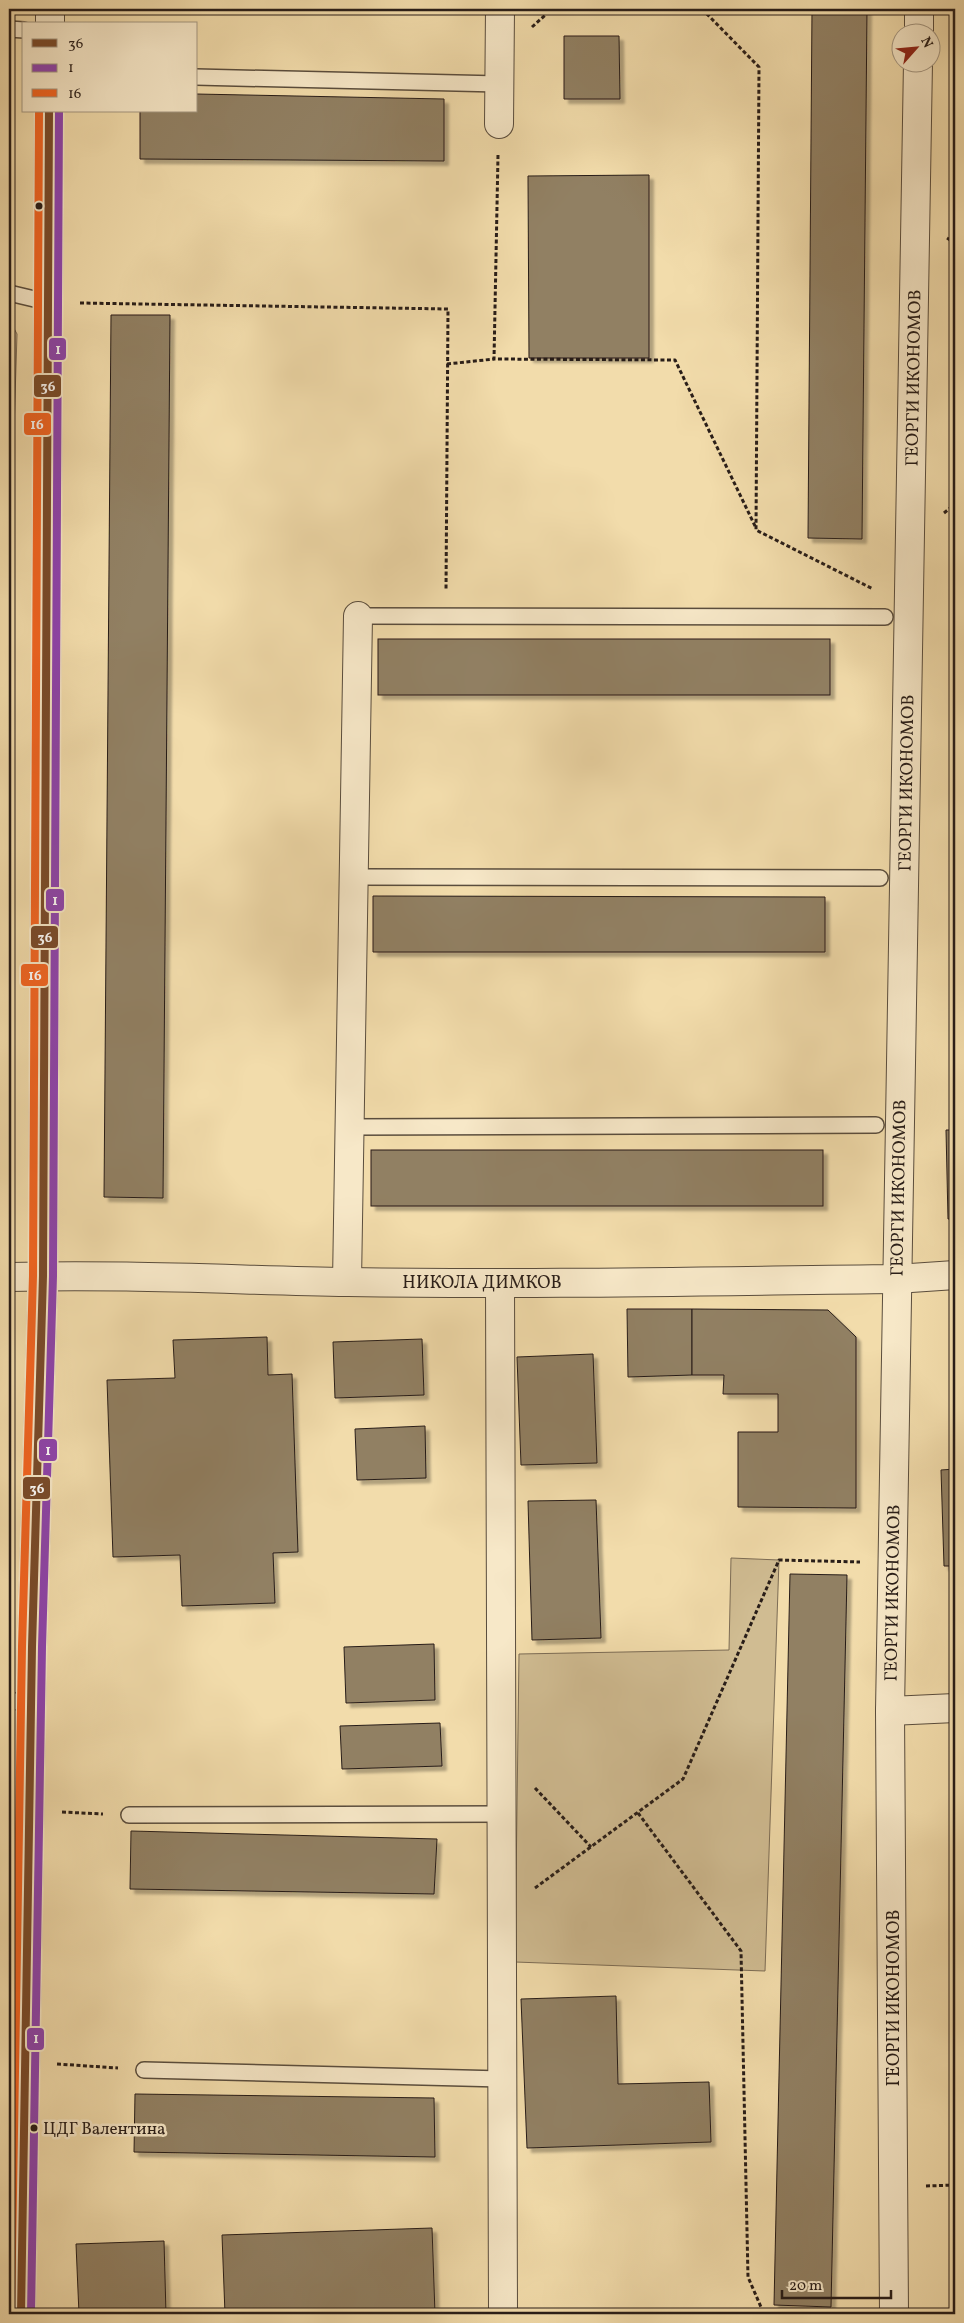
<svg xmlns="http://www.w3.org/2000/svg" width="964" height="2323" viewBox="0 0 964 2323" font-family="Vollkorn,serif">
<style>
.green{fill:#d0bc92;stroke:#7c6c55}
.building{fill:#918064;stroke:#281d18;filter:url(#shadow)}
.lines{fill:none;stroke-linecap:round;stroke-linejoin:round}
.service-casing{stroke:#5a4d3d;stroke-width:18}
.minor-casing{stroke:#5a4d3d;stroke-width:30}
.tertiary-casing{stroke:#5a4d3d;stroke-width:30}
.path{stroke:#281d18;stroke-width:3;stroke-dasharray:4 2.5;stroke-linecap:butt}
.service{stroke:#f7e8c8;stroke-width:15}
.minor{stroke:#f7e8c8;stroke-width:28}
.tertiary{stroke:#f7e8c8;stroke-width:28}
.bus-1-casing{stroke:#f7e8c8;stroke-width:11}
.bus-2-casing{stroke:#f7e8c8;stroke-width:11}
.bus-3-casing{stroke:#f7e8c8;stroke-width:11}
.bus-1{stroke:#7a4b2a;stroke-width:8}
.bus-2{stroke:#8e44ad;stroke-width:8}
.bus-3{stroke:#f26522;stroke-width:8}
.bus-dot{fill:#281d18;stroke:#f7e8c8;stroke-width:2}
.labels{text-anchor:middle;stroke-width:5;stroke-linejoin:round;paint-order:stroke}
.bus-label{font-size:17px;fill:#281d18;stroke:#f7e8c8;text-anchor:start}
.street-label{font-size:18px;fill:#281d18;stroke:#f7e8c8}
.line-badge{stroke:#f7e8c8;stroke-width:2}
.badge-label{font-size:14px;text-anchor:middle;font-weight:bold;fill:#fff}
</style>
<defs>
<filter id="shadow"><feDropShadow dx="4.5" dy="4.5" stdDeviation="1" flood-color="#0004"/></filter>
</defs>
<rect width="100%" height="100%" fill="#f2dcab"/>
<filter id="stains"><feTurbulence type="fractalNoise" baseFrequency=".004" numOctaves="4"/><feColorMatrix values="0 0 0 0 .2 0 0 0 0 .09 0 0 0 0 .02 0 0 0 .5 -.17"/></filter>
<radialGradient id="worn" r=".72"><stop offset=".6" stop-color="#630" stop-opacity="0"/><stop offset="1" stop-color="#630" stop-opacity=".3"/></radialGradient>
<!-- green -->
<g class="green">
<path d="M 9,319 L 17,334 L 14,430 L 9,434 Z"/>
<path d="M 731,1558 L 779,1560 L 765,1971 L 515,1962 L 519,1654 L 729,1650 Z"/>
</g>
<!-- building -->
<g class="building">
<path d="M 812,9 L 867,9 L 862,539 L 808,538 Z"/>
<path d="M 564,36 L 619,36 L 620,99 L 564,99 Z"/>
<path d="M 196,94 L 444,99 L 444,161 L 140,159 L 140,111 L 196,111 Z"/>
<path d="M 649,175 L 649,358 L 529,358 L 528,176 Z"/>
<path d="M 111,315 L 170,315 L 163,1198 L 104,1197 Z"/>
<rect x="378" y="639" width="452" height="56"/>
<path d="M 373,896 L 825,897 L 825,952 L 373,952 Z"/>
<path d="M 946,1130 L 955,1130 L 955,1219 L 948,1219 Z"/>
<rect x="371" y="1150" width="452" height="56"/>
<path d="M 627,1309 L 692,1309 L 692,1375 L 628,1377 Z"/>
<path d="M 692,1309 L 828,1310 L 856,1337 L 856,1508 L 738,1507 L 738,1432 L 778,1432 L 778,1394 L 723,1394 L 724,1375 L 692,1375 Z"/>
<path d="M 267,1337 L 268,1375 L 292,1374 L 298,1552 L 273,1553 L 275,1603 L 182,1606 L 180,1555 L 113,1557 L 107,1380 L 175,1378 L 173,1340 Z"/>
<path d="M 422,1339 L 424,1395 L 335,1398 L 333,1342 Z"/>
<path d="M 593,1354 L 597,1463 L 521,1465 L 517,1357 Z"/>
<path d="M 425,1426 L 426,1478 L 357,1480 L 355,1429 Z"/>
<path d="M 955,1469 L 955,1566 L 944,1566 L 941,1470 Z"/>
<path d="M 596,1500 L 601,1638 L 532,1640 L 528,1501 Z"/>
<path d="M 790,1574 L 847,1575 L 831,2307 L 774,2305 Z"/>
<path d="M 434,1644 L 435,1700 L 346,1703 L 344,1647 Z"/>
<path d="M 440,1723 L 442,1766 L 342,1769 L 340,1726 Z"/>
<path d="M 131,1831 L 437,1839 L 434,1894 L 130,1889 Z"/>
<path d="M 616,1996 L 618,2084 L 709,2082 L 711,2142 L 527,2148 L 521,1999 Z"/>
<path d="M 135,2094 L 434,2098 L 435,2157 L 134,2152 Z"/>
<path d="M 432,2228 L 435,2314 L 225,2314 L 222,2235 Z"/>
<path d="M 164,2241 L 166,2314 L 79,2314 L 76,2244 Z"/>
</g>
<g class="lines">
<defs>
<g id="service">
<path d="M 9,29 L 24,30"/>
<path d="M 196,77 L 499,84"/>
<path d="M 9,293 L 47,302"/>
<path d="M 358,616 L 885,617"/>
<path d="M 355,877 L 880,878"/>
<path d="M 351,1127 L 876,1125"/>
<path d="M 9,1703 L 32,1697"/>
<path d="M 129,1815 L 502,1814"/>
<path d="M 144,2070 L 502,2079"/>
</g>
<g id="minor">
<path d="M 919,32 L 919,9"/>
<path d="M 499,124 L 500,9"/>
<path d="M 9,1277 C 122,1274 235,1280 348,1282 C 530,1285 713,1281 896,1279 L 955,1275"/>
<path d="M 347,1282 L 358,616"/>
<path d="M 500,1283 L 503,2314"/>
<path d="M 890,1711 L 955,1708"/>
<path d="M 894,2314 L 890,1711 L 918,62"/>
</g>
<g id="tertiary">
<path d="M 50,24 L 50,9"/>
<path d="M 21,2314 L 32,1647 L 43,1276 L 49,111"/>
</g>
</defs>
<!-- service casing -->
<use href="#service" class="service-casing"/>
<!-- minor casing -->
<use href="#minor" class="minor-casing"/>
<!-- tertiary casing -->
<use href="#tertiary" class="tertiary-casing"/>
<!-- path -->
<g class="path">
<path d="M 702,9 L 759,67 L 756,530 L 873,589"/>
<path d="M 532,27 L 552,9"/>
<path d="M 498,155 L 494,359 L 675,360 L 756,528"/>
<path d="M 947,238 L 955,243"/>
<path d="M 80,303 L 448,309 L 446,590"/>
<path d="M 447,364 L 494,359"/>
<path d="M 944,513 L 955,504"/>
<path d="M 535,1788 L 591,1847"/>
<path d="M 62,1812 L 103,1814"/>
<path d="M 638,1813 L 741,1951 L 748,2277 L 764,2314"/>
<path d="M 535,1888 L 683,1779 L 779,1560 L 860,1562"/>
<path d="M 57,2064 L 118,2068"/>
<path d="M 926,2186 L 955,2185"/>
</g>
<!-- service -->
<use href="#service" class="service"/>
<!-- minor -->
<use href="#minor" class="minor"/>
<!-- tertiary -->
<use href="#tertiary" class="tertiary"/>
<defs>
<path id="bus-1" d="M 21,2314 L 32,1647 L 43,1276 L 49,111"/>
<path id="bus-2" d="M 31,2314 L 42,1647 L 53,1276 L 59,111"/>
<path id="bus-3" d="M 11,2314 L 22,1647 L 33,1276 L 39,111"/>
</defs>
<!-- bus-1 casing -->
<use href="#bus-1" class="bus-1-casing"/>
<!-- bus-2 casing -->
<use href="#bus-2" class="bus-2-casing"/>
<!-- bus-3 casing -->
<use href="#bus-3" class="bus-3-casing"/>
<!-- bus-1 -->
<use href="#bus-1" class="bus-1"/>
<!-- bus-2 -->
<use href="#bus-2" class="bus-2"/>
<!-- bus-3 -->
<use href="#bus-3" class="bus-3"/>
</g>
<!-- markers -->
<g class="bus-dot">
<circle cx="39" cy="206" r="4.5"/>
<circle cx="34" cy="2128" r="4.5"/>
</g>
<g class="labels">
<!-- bus labels -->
<g class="bus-label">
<text x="43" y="2134">ЦДГ Валентина</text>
</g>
<!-- street labels -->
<g class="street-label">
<text transform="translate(913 378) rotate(-89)" y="6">ГЕОРГИ ИКОНОМОВ</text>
<text transform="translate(906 783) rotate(-89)" y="6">ГЕОРГИ ИКОНОМОВ</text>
<text transform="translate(898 1188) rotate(-89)" y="6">ГЕОРГИ ИКОНОМОВ</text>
<text x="482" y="1288">НИКОЛА ДИМКОВ</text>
<text transform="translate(892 1593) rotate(-89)" y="6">ГЕОРГИ ИКОНОМОВ</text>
<text transform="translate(893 1998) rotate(-90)" y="6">ГЕОРГИ ИКОНОМОВ</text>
</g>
</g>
<g class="line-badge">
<rect x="48" y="337" width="19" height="24" rx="5" fill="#8e44ad"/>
<rect x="33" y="374" width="29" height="24" rx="5" fill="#7a4b2a"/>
<rect x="23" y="412" width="29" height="24" rx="5" fill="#f26522"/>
<rect x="45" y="888" width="20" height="24" rx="5" fill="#8e44ad"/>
<rect x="30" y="925" width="29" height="24" rx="5" fill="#7a4b2a"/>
<rect x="20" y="963" width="29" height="24" rx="5" fill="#f26522"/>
<rect x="38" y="1438" width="20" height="24" rx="5" fill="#8e44ad"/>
<rect x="22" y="1476" width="29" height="24" rx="5" fill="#7a4b2a"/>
<rect x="26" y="2027" width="19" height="24" rx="5" fill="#8e44ad"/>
</g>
<g class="badge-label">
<text x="58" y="354">1</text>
<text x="48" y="391">36</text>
<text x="37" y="429">16</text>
<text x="55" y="905">1</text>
<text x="45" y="942">36</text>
<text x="35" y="980">16</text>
<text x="48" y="1455">1</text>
<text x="37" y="1493">36</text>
<text x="36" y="2043">1</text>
</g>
<!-- margin -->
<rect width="964" height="2323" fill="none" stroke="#f2dcab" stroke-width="30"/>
<rect x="10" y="10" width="944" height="2303" fill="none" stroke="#281d18" stroke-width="2.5"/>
<rect x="15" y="15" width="934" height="2293" fill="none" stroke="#281d18"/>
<!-- legend -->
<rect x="22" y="22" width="175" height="90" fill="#f7e8c8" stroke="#a49782"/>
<rect x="32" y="39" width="25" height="8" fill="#7a4b2a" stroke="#a49782"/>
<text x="68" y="48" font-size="15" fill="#281d18">36</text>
<rect x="32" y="64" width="25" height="8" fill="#8e44ad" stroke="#a49782"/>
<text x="68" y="72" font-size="15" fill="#281d18">1</text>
<rect x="32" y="89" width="25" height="8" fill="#f26522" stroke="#a49782"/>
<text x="68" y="98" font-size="15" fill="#281d18">16</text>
<!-- north arrow -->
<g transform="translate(916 48) rotate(63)"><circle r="24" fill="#f7e8c8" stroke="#a49782"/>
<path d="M0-4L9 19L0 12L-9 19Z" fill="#8f2418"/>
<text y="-8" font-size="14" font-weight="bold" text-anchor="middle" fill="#281d18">N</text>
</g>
<!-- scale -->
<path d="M782 2290v8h109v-8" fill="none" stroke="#281d18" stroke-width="2.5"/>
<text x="789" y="2290" font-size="15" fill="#281d18" stroke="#f7e8c8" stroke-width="4" paint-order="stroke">20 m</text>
<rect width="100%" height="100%" filter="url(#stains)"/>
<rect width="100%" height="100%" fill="url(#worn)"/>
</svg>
